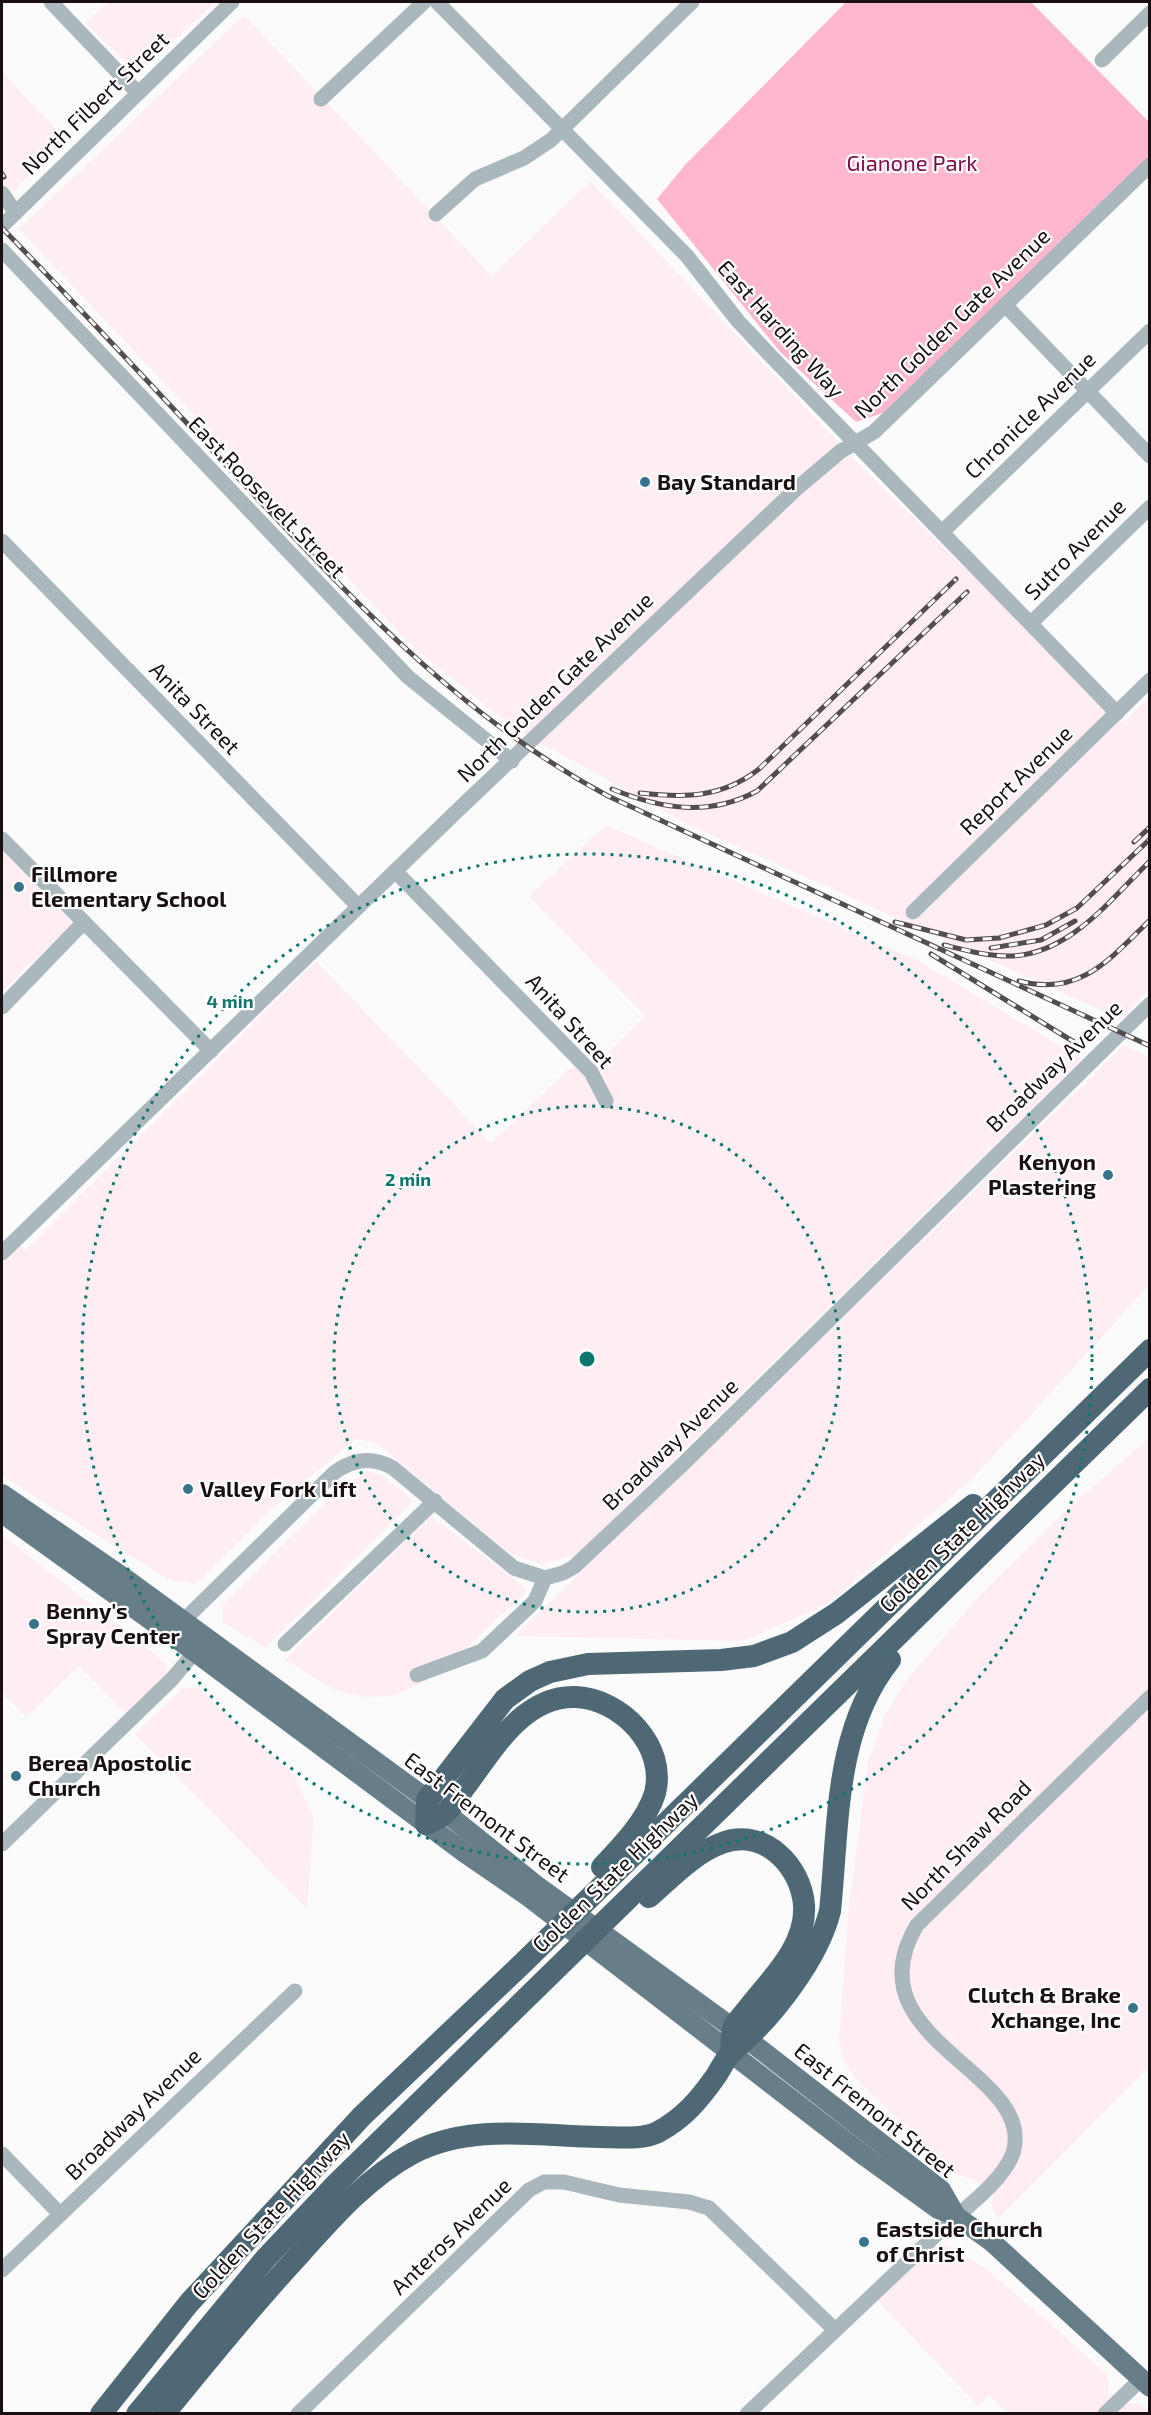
<svg xmlns="http://www.w3.org/2000/svg" width="1151" height="2415" viewBox="0 0 1151 2415" font-family="'Exo 2',sans-serif">
<style>
.built{fill:#feedf2}
.green{fill:#feb7cf}
.lines{fill:none;stroke-linecap:round;stroke-linejoin:round}
.minor{stroke:#aab7bd;stroke-width:15}
.major{stroke:#677e88;stroke-width:20}
.highway{stroke:#4e6975;stroke-width:22}
.rail-casing{stroke:#544d4f;stroke-width:5}
.rail{stroke:#fff;stroke-width:3;stroke-dasharray:9;stroke-linecap:butt}
.ring{fill:none;stroke:#0f766e;stroke-width:3;stroke-dasharray:3 6}
.poi-dot{fill:#37738a;stroke:#fff;stroke-width:2}
.labels{text-anchor:middle;stroke-width:4.5;stroke-linejoin:round;paint-order:stroke}
.street-label{font-size:22px;fill:#1a1013;stroke:#fff}
.park-label{font-size:22px;fill:#810c48;stroke:#fff}
.poi-label{font-size:22px;font-weight:bold;fill:#1a1013;stroke:#fff;text-anchor:start}
.centre{fill:#0f766e;stroke:#fff;stroke-width:3}
.ring-label{font-size:18px;text-anchor:middle;font-weight:bold;fill:#0f766e;stroke:#fff;stroke-width:4.5;stroke-linejoin:round;paint-order:stroke}
</style>
<rect width="100%" height="100%" fill="#fbfbfb"/>
<!-- built -->
<g class="built">
<path d="M 108,2 L 215,2 L 146,66 L 136,71 L 85,23 Z"/>
<path d="M 244,15 L 492,276 L 590,181 L 858,463 L 1123,723 L 1149,697 L 1149,990 L 1120,1019 L 683,822 L 515,729 L 411,645 L 19,229 Z"/>
<path d="M 2,72 L 66,140 L 12,192 L 2,181 Z"/>
<path d="M 606,825 L 919,961 L 1082,1059 L 578,1554 L 541,1564 L 508,1553 L 377,1443 L 356,1439 L 274,1507 L 196,1584 L 168,1579 L 2,1476 L 2,1265 L 21,1246 L 25,1250 L 316,961 L 491,1143 L 569,1069 L 599,1062 L 645,1016 L 529,896 Z"/>
<path d="M 2,851 L 73,923 L 2,991 Z"/>
<path d="M 1124,1045 L 1149,1057 L 1149,1285 L 975,1476 L 828,1604 L 743,1641 L 515,1636 Z"/>
<path d="M 1149,1438 L 1149,2067 L 998,2219 L 992,2207 L 993,2194 L 975,2180 L 955,2174 L 853,2076 L 843,2058 L 839,2040 L 848,1916 L 868,1761 L 885,1715 L 905,1682 L 981,1594 L 1072,1505 Z"/>
<path d="M 367,1471 L 384,1476 L 413,1501 L 265,1648 L 223,1622 L 222,1606 L 329,1498 Z"/>
<path d="M 431,1516 L 528,1590 L 459,1655 L 422,1667 L 427,1681 L 392,1696 L 362,1697 L 333,1689 L 285,1660 Z"/>
<path d="M 2,1535 L 167,1664 L 167,1674 L 126,1714 L 79,1666 L 26,1717 L 2,1692 Z"/>
<path d="M 183,1688 L 198,1688 L 294,1775 L 314,1817 L 307,1909 L 135,1734 Z"/>
<path d="M 943,2244 L 955,2248 L 987,2270 L 1060,2332 L 1105,2373 L 1109,2382 L 1108,2391 L 1125,2404 L 1141,2404 L 1149,2413 L 1007,2413 L 989,2395 L 978,2406 L 877,2300 L 933,2248 Z"/>
</g>
<!-- green -->
<path class="green" d="M 846,2 L 1031,2 L 1149,122 L 1149,158 L 883,413 L 856,422 L 781,353 L 657,199 L 685,165 Z"/>
<g class="lines">
<!-- minor -->
<g class="minor">
<path d="M 51,2 L 137,92"/>
<path d="M 437,2 L 687,256 L 738,321 L 767,352 L 1117,713"/>
<path d="M 1102,60 L 1150,13"/>
<path d="M 321,99 L 424,2"/>
<path d="M 2,193 L 15,212"/>
<path d="M 436,214 L 475,179 L 524,158 L 551,140 L 692,2"/>
<path d="M 2,226 L 232,2"/>
<path d="M 2,250 L 408,677 L 512,761"/>
<path d="M 1005,305 L 1150,456"/>
<path d="M 942,532 L 1150,331"/>
<path d="M 2,541 L 358,906"/>
<path d="M 1031,623 L 1150,507"/>
<path d="M 2,839 L 211,1051"/>
<path d="M 395,871 L 591,1072 L 606,1101"/>
<path d="M 913,912 L 1150,680"/>
<path d="M 2,1007 L 84,922"/>
<path d="M 2,1253 L 459,809 L 795,490 L 841,451 L 874,432 L 1150,165"/>
<path d="M 183,1621 L 335,1472 C 353,1459 373,1456 393,1468 L 514,1568 L 545,1578 L 563,1573 L 574,1567 L 684,1463 L 1150,1004"/>
<path d="M 285,1644 L 435,1501"/>
<path d="M 417,1675 L 482,1651 L 535,1601 L 545,1578"/>
<path d="M 2,1844 L 172,1679 L 195,1652"/>
<path d="M 2,2154 L 60,2214"/>
<path d="M 2,2270 L 295,1991"/>
<path d="M 298,2414 L 529,2190 L 544,2182 L 564,2182 L 619,2195 L 689,2202 L 709,2208 L 835,2330"/>
<path d="M 747,2414 C 811,2353 875,2293 939,2232 C 961,2211 1003,2182 1013,2153 C 1038,2071 848,2040 917,1925 L 1150,1697"/>
<path d="M 1105,2414 L 1141,2379"/>
</g>
<!-- major -->
<g class="major">
<path d="M 2,1494 L 130,1582 L 446,1813 L 536,1885 L 733,2028 L 941,2190 L 956,2216"/>
<path d="M 2,1513 L 195,1652 L 465,1853 L 529,1897 L 866,2157 L 938,2209 L 956,2216 L 992,2242 L 1150,2387"/>
</g>
<!-- highway -->
<g class="highway">
<path d="M 426,1824 L 427,1800 L 505,1699 L 530,1681 L 550,1672 L 588,1664 L 721,1660 L 754,1656 L 792,1642 L 837,1613 L 973,1505"/>
<path d="M 426,1824 C 432,1821 441,1818 446,1813 C 453,1806 459,1795 465,1787 C 493,1750 523,1695 576,1697 C 621,1699 667,1746 655,1793 C 647,1820 621,1847 602,1867"/>
<path d="M 649,1897 C 671,1878 694,1853 722,1843 C 764,1827 801,1866 804,1905 C 807,1945 772,1978 749,2007 C 744,2014 735,2022 733,2029 C 731,2036 732,2045 731,2052"/>
<path d="M 101,2414 L 189,2303 L 362,2116 L 524,1962 L 1150,1350"/>
<path d="M 137,2414 L 266,2258 L 337,2183 L 1150,1389"/>
<path d="M 164,2414 C 208,2360 252,2306 299,2255 C 333,2217 368,2177 413,2153 C 471,2123 538,2136 600,2137 C 617,2137 643,2140 658,2132 C 684,2118 699,2100 716,2076 C 721,2068 726,2057 734,2050 C 772,2018 818,1959 830,1911 C 839,1824 834,1730 890,1660"/>
</g>
<defs>
<g id="rail">
<path d="M 2,174 L 4,177"/>
<path d="M 2,228 C 88,316 172,408 257,498 C 365,613 468,721 608,796 L 1150,1046"/>
<path d="M 612,789 C 661,809 709,817 757,791 L 967,592"/>
<path d="M 640,793 C 685,798 722,798 759,769 L 956,579"/>
<path d="M 1134,842 L 1150,827"/>
<path d="M 895,922 L 966,940 L 999,938 L 1046,925 L 1077,908 L 1150,839"/>
<path d="M 944,945 C 965,950 986,956 1008,956 C 1068,956 1110,900 1150,861"/>
<path d="M 991,948 L 1041,940 L 1075,921"/>
<path d="M 931,954 L 1074,1042"/>
<path d="M 1019,981 C 1080,997 1110,959 1150,920"/>
</g>
</defs>
<!-- rail casing -->
<use href="#rail" class="rail-casing"/>
<!-- rail -->
<use href="#rail" class="rail"/>
</g>
<!-- distance rings -->
<g class="ring">
<circle cx="587" cy="1359" r="253"/>
<circle cx="587" cy="1359" r="505"/>
</g>
<!-- markers -->
<g class="poi-dot">
<circle cx="645" cy="482" r="6"/>
<circle cx="19" cy="887" r="6"/>
<circle cx="1108" cy="1175" r="6"/>
<circle cx="188" cy="1489" r="6"/>
<circle cx="34" cy="1624" r="6"/>
<circle cx="16" cy="1776" r="6"/>
<circle cx="1133" cy="2008" r="6"/>
<circle cx="864" cy="2242" r="6"/>
</g>
<g class="labels">
<!-- street labels -->
<g class="street-label">
<text transform="translate(95 103) rotate(-44)" y="8">North Filbert Street</text>
<text transform="translate(952 323) rotate(-44)" y="8">North Golden Gate Avenue</text>
<text transform="translate(781 329) rotate(48)" y="8">East Harding Way</text>
<text transform="translate(1030 415) rotate(-44)" y="8">Chronicle Avenue</text>
<text transform="translate(267 497) rotate(46)" y="8">East Roosevelt Street</text>
<text transform="translate(1075 549) rotate(-45)" y="8">Sutro Avenue</text>
<text transform="translate(555 687) rotate(-44)" y="8">North Golden Gate Avenue</text>
<text transform="translate(195 708) rotate(46)" y="8">Anita Street</text>
<text transform="translate(1016 780) rotate(-44)" y="8">Report Avenue</text>
<text transform="translate(570 1021) rotate(48)" y="8">Anita Street</text>
<text transform="translate(1054 1066) rotate(-44)" y="8">Broadway Avenue</text>
<text transform="translate(670 1444) rotate(-44)" y="8">Broadway Avenue</text>
<text transform="translate(962 1532) rotate(-44)" y="8">Golden State Highway</text>
<text transform="translate(487 1817) rotate(37)" y="8">East Fremont Street</text>
<text transform="translate(966 1845) rotate(-45)" y="8">North Shaw Road</text>
<text transform="translate(615 1872) rotate(-44)" y="8">Golden State Highway</text>
<text transform="translate(875 2110) rotate(39)" y="8">East Fremont Street</text>
<text transform="translate(133 2114) rotate(-44)" y="8">Broadway Avenue</text>
<text transform="translate(271 2215) rotate(-47)" y="8">Golden State Highway</text>
<text transform="translate(451 2236) rotate(-44)" y="8">Anteros Avenue</text>
</g>
<!-- park labels -->
<g class="park-label">
<text x="912" y="171">Gianone Park</text>
</g>
<!-- poi labels -->
<g class="poi-label">
<text x="657" y="490">Bay Standard</text>
<text x="31" y="882">Fillmore<tspan x="31" dy="25">Elementary School</tspan></text>
<text x="1096" y="1170" text-anchor="end">Kenyon<tspan x="1096" dy="25">Plastering</tspan></text>
<text x="200" y="1497">Valley Fork Lift</text>
<text x="46" y="1619">Benny's<tspan x="46" dy="25">Spray Center</tspan></text>
<text x="28" y="1771">Berea Apostolic<tspan x="28" dy="25">Church</tspan></text>
<text x="1121" y="2003" text-anchor="end">Clutch &amp; Brake<tspan x="1121" dy="25">Xchange, Inc</tspan></text>
<text x="876" y="2237">Eastside Church<tspan x="876" dy="25">of Christ</tspan></text>
</g>
</g>
<circle cx="587" cy="1359" r="9" class="centre"/>
<g class="ring-label">
<text x="230" y="1008">4 min</text>
<text x="408" y="1186">2 min</text>
</g>
<!-- border -->
<rect width="1151" height="2415" fill="none" stroke="#1a1013" stroke-width="6"/>
</svg>
